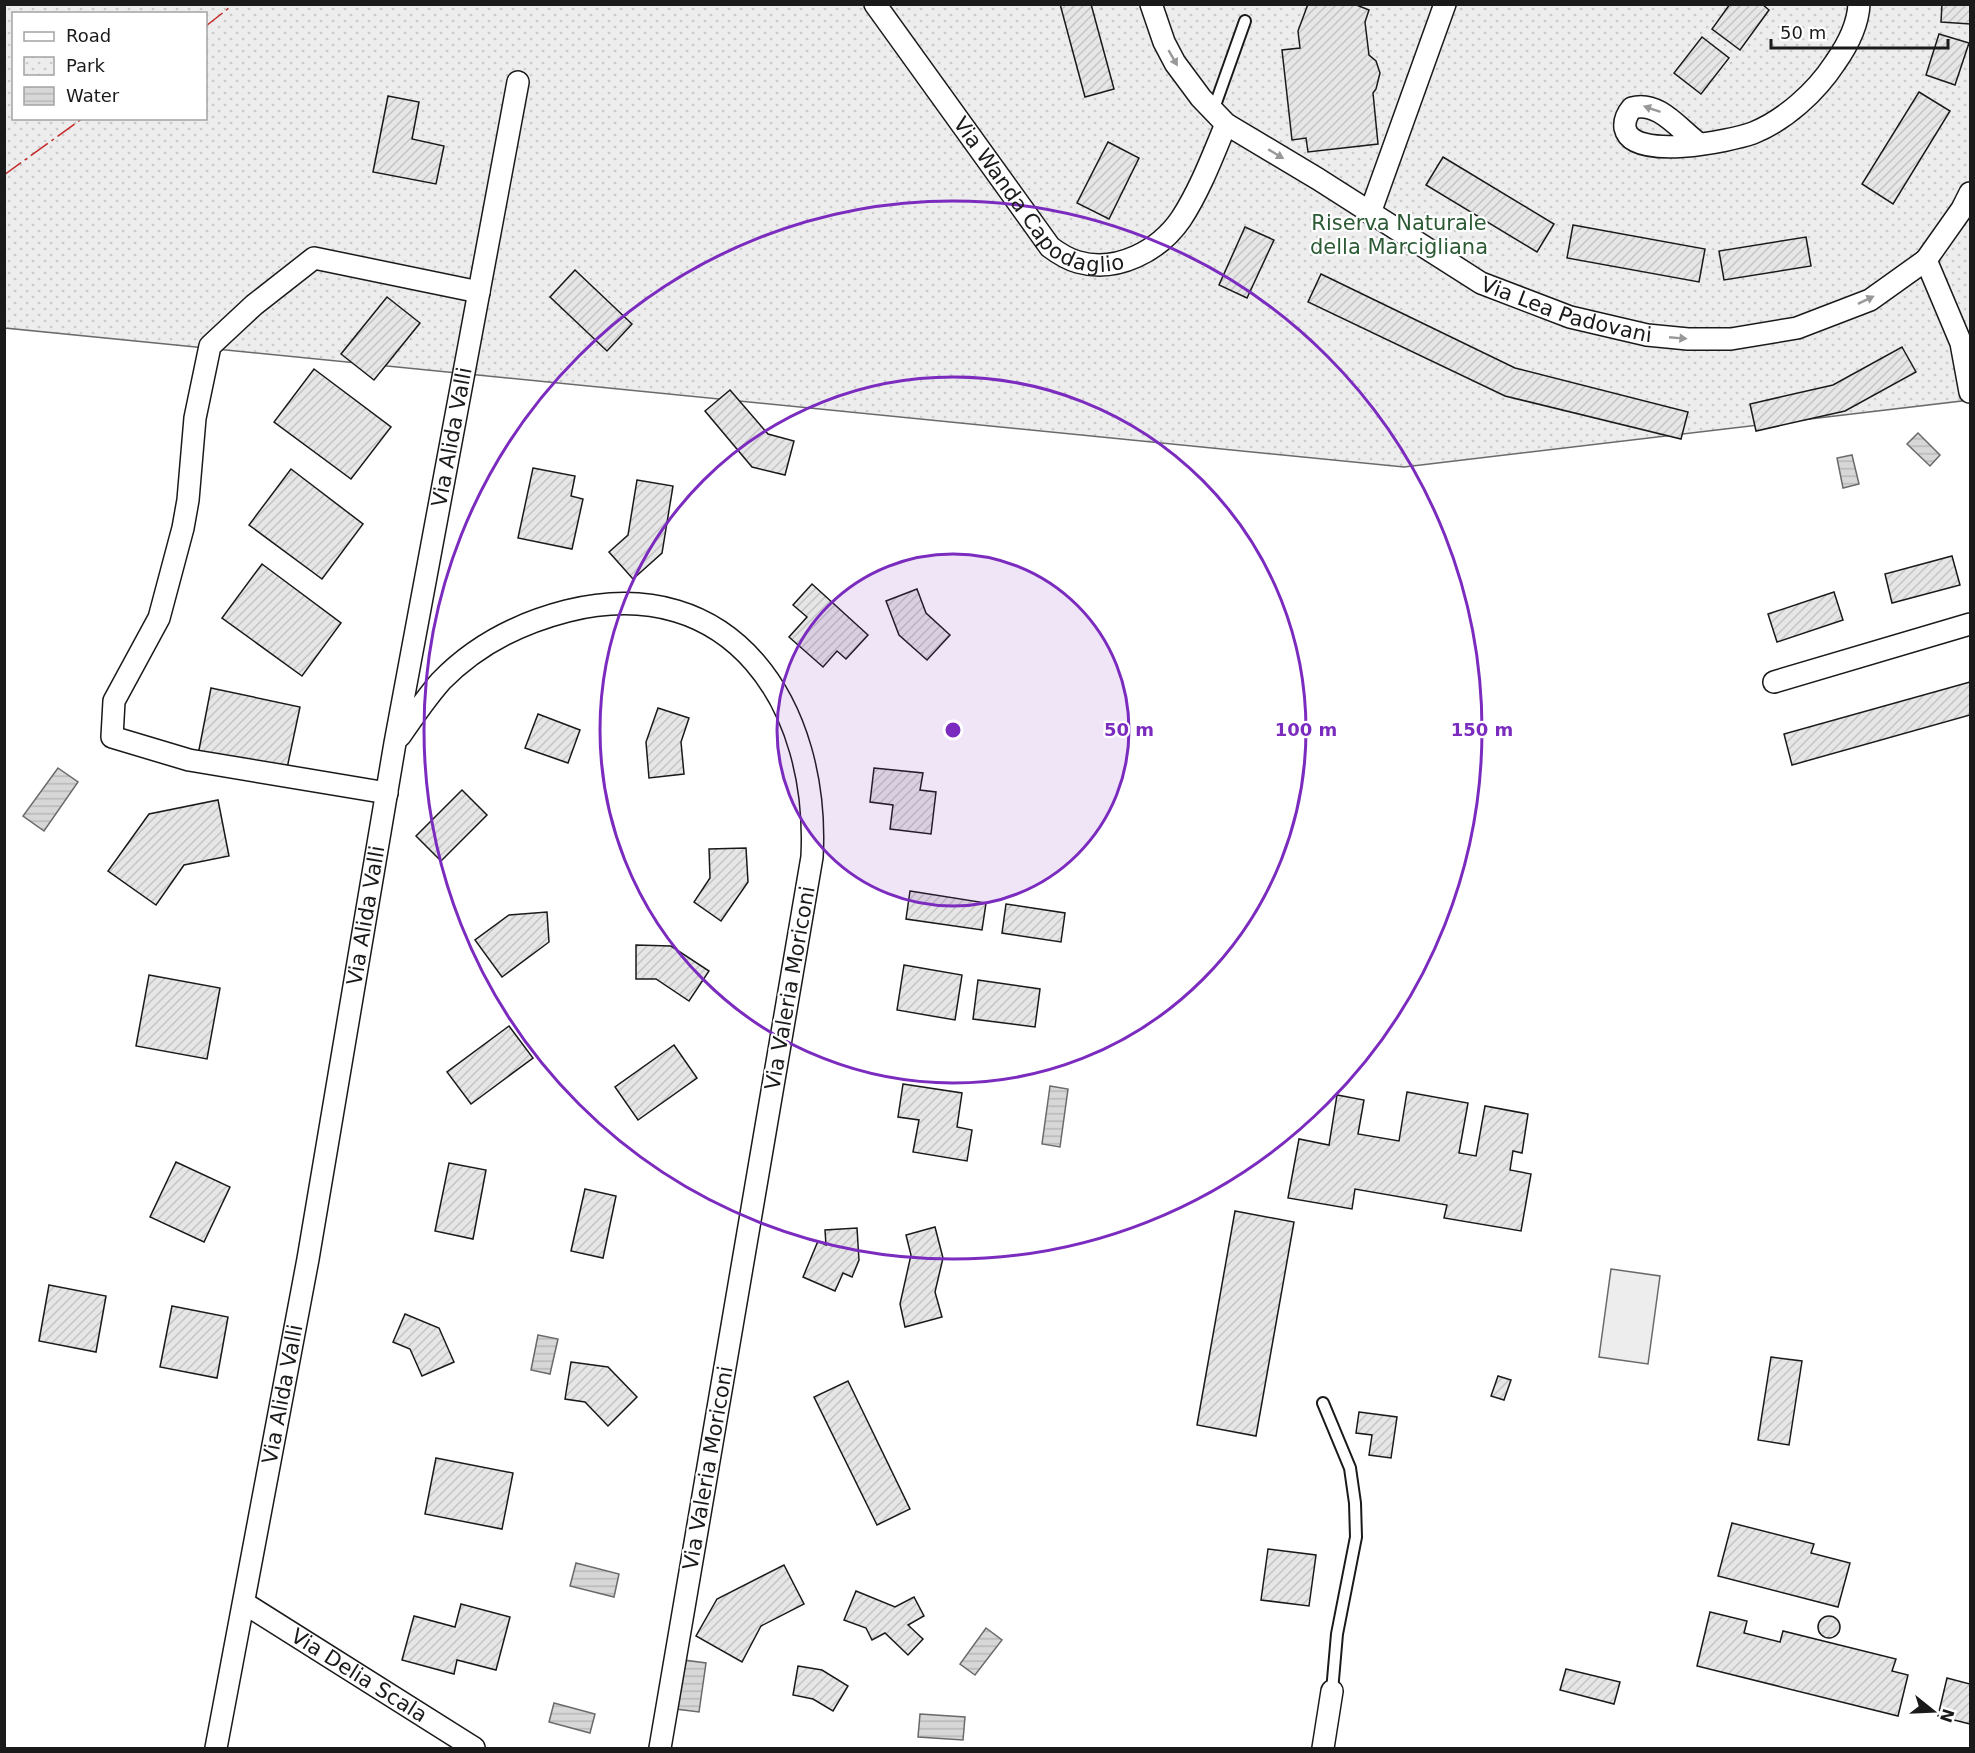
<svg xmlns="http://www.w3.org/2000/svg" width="1975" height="1753" viewBox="0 0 1975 1753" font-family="'DejaVu Sans',sans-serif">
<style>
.park{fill:url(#park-dots);stroke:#6a6a6a;stroke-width:1.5;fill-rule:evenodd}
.built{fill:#ededed;stroke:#6a6a6a;stroke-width:1.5}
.water{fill:url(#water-rules);stroke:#6a6a6a;stroke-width:1.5}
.building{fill:url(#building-hatch);stroke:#1a1a1a;stroke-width:1.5}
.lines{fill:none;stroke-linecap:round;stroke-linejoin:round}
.service-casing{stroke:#1a1a1a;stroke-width:14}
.minor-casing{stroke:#1a1a1a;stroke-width:24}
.service{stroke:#fff;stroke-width:10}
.minor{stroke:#fff;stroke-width:21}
.power{stroke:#c62828;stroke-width:1.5;stroke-dasharray:21 4.5 3 4.5;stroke-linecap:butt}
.oneway{fill:#989898}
.ring{fill:none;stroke:#7b2cbf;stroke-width:3}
.labels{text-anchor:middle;stroke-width:4.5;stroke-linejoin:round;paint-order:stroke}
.street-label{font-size:21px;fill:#1a1a1a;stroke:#fff}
.park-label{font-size:21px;fill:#2b5a34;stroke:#fff}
.centre{fill:#7b2cbf;stroke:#fff;stroke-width:3}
.ring-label{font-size:18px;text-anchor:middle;font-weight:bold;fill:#7b2cbf;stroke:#fff;stroke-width:4.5;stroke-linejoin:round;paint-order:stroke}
</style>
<defs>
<pattern id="park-dots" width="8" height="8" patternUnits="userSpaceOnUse" patternTransform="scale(1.5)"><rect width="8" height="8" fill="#ededed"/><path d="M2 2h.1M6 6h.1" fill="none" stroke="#cbcbcb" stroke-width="1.8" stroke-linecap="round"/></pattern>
<pattern id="water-rules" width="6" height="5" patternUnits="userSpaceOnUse" patternTransform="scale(1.5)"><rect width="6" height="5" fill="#d7d7d7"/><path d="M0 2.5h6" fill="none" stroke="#b8b8b8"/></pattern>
<pattern id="building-hatch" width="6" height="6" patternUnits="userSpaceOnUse" patternTransform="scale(1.5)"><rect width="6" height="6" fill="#e6e6e6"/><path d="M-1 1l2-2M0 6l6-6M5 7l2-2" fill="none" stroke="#c5c5c5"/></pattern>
</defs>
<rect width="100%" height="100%" fill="#fff"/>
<!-- park -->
<path class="park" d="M 4,5 L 1970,5 L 1970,400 L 1404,467 L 5,328 ZM 14,14 L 206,14 L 206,118 L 14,118 Z"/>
<!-- built -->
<path class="built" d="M 1611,1269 L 1660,1276 L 1648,1364 L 1599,1357 Z"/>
<!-- water -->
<g class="water">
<path d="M 1918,433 L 1940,455 L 1930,466 L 1907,444 Z"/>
<path d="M 1852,455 L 1859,484 L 1843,488 L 1837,458 Z"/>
<path d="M 58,768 L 78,782 L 44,831 L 23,816 Z"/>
<path d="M 1050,1086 L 1068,1089 L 1060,1147 L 1042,1144 Z"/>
<path d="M 538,1335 L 558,1339 L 550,1374 L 531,1370 Z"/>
<path d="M 576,1563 L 619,1574 L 614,1597 L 570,1586 Z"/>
<path d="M 986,1628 L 1002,1640 L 975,1675 L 960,1664 Z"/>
<path d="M 684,1660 L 706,1663 L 699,1712 L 676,1709 Z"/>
<path d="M 554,1703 L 595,1714 L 590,1733 L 549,1722 Z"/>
<path d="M 920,1714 L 965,1717 L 963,1740 L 918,1737 Z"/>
</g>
<!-- building -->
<g class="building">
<path d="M 1060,4 L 1091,4 L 1114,89 L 1085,97 Z"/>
<path d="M 1308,4 L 1354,4 L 1369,10 L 1365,22 L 1369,55 L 1376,61 L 1380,73 L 1376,89 L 1373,93 L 1378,144 L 1308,152 L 1306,138 L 1292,140 L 1282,50 L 1300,48 L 1298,31 Z"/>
<path d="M 1730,4 L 1762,4 L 1769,10 L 1740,50 L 1712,29 Z"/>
<path d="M 1942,4 L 1970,4 L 1970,24 L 1941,22 Z"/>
<path d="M 1939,34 L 1969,43 L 1955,85 L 1926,75 Z"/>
<path d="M 1702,37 L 1729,58 L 1701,94 L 1674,73 Z"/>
<path d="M 1919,92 L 1950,111 L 1893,204 L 1862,184 Z"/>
<path d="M 388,96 L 419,102 L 412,139 L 444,146 L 436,184 L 373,172 Z"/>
<path d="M 1108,142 L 1139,158 L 1109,219 L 1077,203 Z"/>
<path d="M 1443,157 L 1554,224 L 1537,252 L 1426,185 Z"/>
<path d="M 1573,225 L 1705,249 L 1699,282 L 1567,258 Z"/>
<path d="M 1245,227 L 1274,240 L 1247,298 L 1219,285 Z"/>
<path d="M 1806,237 L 1811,266 L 1724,280 L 1719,251 Z"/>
<path d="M 575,270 L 632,324 L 607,351 L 550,297 Z"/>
<path d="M 1321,274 L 1515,368 L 1688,412 L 1681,439 L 1505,396 L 1308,302 Z"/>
<path d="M 387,297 L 420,323 L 374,380 L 341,354 Z"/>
<path d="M 1902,347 L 1916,372 L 1845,411 L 1756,431 L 1750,404 L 1833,385 Z"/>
<path d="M 314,369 L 391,427 L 351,479 L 274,422 Z"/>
<path d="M 730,390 L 768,434 L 794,441 L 785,475 L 752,467 L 705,411 Z"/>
<path d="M 533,468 L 575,476 L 571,496 L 583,499 L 572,549 L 518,538 Z"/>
<path d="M 291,469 L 363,524 L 322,579 L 249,525 Z"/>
<path d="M 637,480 L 673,486 L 662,553 L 633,579 L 609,552 L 628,535 Z"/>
<path d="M 1952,556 L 1960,585 L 1892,603 L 1885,574 Z"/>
<path d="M 262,564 L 341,623 L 302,676 L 222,618 Z"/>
<path d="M 812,584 L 868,635 L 846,659 L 837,651 L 823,667 L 789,637 L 807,617 L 793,605 Z"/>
<path d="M 917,589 L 926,613 L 950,635 L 927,660 L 899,635 L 886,601 Z"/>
<path d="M 1834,592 L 1843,620 L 1777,642 L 1768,614 Z"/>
<path d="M 1970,682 L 1970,715 L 1792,765 L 1784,734 Z"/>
<path d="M 211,688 L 300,707 L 286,773 L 198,755 Z"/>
<path d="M 658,708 L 689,718 L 681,742 L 684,774 L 649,778 L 646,742 Z"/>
<path d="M 538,714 L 580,730 L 568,763 L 525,748 Z"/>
<path d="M 874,768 L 923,773 L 920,790 L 936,792 L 931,834 L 890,829 L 893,805 L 870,802 Z"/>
<path d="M 462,790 L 487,815 L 441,861 L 416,836 Z"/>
<path d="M 218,800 L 229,856 L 184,865 L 156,905 L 108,871 L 149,814 Z"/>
<path d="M 746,848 L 748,882 L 721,921 L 694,902 L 710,878 L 709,849 Z"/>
<path d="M 910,891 L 986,903 L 982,930 L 906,919 Z"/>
<path d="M 1006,904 L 1065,913 L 1061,942 L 1002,933 Z"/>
<path d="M 547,912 L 549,942 L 502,977 L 475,940 L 509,915 Z"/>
<path d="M 636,945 L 671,946 L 709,971 L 689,1001 L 656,979 L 636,979 Z"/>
<path d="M 904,965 L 962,975 L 955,1020 L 897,1010 Z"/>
<path d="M 149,975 L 220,988 L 207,1059 L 136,1046 Z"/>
<path d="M 978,980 L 1040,989 L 1035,1027 L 973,1019 Z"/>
<path d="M 509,1026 L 533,1058 L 471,1104 L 447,1072 Z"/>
<path d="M 674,1045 L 697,1078 L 638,1120 L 615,1087 Z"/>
<path d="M 903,1084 L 962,1093 L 957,1127 L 972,1130 L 967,1161 L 913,1152 L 919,1120 L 898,1117 Z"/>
<path d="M 1407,1092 L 1468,1103 L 1459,1153 L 1476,1156 L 1485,1106 L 1528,1114 L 1522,1153 L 1513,1151 L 1510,1170 L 1531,1174 L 1521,1231 L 1444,1218 L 1447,1205 L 1355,1189 L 1352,1209 L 1288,1198 L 1299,1139 L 1329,1145 L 1337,1095 L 1364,1100 L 1358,1134 L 1399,1141 Z"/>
<path d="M 176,1162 L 230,1187 L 204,1242 L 150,1217 Z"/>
<path d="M 449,1163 L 486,1170 L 473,1239 L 435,1231 Z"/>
<path d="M 585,1189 L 616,1196 L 603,1258 L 571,1251 Z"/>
<path d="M 1235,1211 L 1294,1222 L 1256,1436 L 1197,1425 Z"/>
<path d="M 935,1227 L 943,1258 L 935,1292 L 942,1317 L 905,1327 L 900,1304 L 911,1255 L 906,1235 Z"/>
<path d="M 857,1228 L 859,1260 L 852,1277 L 843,1273 L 835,1291 L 803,1277 L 818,1241 L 826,1245 L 825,1230 Z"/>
<path d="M 49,1285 L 106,1296 L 96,1352 L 39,1341 Z"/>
<path d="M 172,1306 L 228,1317 L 217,1378 L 160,1367 Z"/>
<path d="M 405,1314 L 439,1328 L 454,1362 L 422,1376 L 410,1349 L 393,1342 Z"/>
<path d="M 1771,1357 L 1802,1361 L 1789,1445 L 1758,1440 Z"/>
<path d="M 571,1362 L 608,1367 L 637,1397 L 608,1426 L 585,1402 L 565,1399 Z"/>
<path d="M 1498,1376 L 1511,1380 L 1504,1400 L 1491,1396 Z"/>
<path d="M 848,1381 L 910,1509 L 877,1525 L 814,1397 Z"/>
<path d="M 1359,1412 L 1397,1417 L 1391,1458 L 1369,1455 L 1372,1435 L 1356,1433 Z"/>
<path d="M 436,1458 L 513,1473 L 502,1529 L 425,1514 Z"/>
<path d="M 1732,1523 L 1814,1544 L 1811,1553 L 1850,1563 L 1838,1607 L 1718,1576 Z"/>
<path d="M 1268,1549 L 1316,1555 L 1309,1606 L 1261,1600 Z"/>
<path d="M 784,1565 L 804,1604 L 761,1626 L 742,1662 L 696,1636 L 717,1599 Z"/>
<path d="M 856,1591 L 895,1607 L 914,1597 L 924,1616 L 908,1625 L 923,1639 L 908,1655 L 885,1633 L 872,1640 L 866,1628 L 844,1620 Z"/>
<path d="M 461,1604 L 510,1617 L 496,1670 L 457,1660 L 454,1674 L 402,1660 L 414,1616 L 455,1627 Z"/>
<path d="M 1710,1612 L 1747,1621 L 1744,1633 L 1780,1642 L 1783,1631 L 1896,1659 L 1892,1671 L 1908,1675 L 1898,1716 L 1697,1666 Z"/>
<circle cx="1829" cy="1627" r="11"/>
<path d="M 798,1666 L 822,1670 L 848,1686 L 833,1711 L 813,1699 L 793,1695 Z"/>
<path d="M 1566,1669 L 1620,1682 L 1614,1704 L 1560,1690 Z"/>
<path d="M 1947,1678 L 1970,1684 L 1970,1724 L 1938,1716 Z"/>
</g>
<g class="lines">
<defs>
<g id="service">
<path d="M 1213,111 L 1245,21"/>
<path d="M 1323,1403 L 1350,1468 L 1355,1503 L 1356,1537 L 1337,1634 L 1332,1691"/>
</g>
<g id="minor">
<path id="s1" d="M 875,4 L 1050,247 C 1058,253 1067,259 1078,262 C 1117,273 1159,251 1181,219 C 1200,190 1213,155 1226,124"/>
<path id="s2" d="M 1151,4 L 1164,42 L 1175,63 L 1201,98 L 1226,124 L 1318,179 L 1481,283 L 1570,317 L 1647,335 L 1688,339 L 1731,339 L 1797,328 L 1870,300 L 1926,260 L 1962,209 L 1970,193"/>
<path d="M 1698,143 C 1679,129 1658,100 1632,108 C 1627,114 1624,120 1625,128 C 1632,162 1730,141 1753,133 C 1785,120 1816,92 1835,63 C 1847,46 1858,26 1859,4"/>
<path d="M 1370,213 L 1445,4"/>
<path d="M 1926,260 L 1961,343 L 1970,392"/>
<path d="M 1774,682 L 1970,624"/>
<path d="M 400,736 C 413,717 426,698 441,681 C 475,646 520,623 567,611 C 733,570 820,707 812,857 L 660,1748"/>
<path d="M 387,793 L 189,760 L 112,737 L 114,701 L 159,618 L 183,528 L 188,500 L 195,418 L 210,346 L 254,305 L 314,258 L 479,292"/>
<path id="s3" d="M 244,1603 L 474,1748"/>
<path id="s4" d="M 216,1748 L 308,1259 L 395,743 L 518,82"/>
<path d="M 1323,1748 L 1332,1691"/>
</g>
</defs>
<!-- service casing -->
<use href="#service" class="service-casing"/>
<!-- minor casing -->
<use href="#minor" class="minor-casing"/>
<!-- service -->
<use href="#service" class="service"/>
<!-- minor -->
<use href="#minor" class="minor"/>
<!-- power -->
<g class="power">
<path d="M 206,26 L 234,4"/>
<path d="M 4,175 L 83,118"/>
</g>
</g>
<!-- one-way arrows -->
<defs><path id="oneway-solid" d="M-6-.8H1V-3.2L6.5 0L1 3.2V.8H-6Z" transform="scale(1.5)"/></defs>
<g class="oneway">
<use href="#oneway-solid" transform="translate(1173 58) rotate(60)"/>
<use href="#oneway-solid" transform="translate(1652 109) rotate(-161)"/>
<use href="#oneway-solid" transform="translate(1276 154) rotate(31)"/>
<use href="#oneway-solid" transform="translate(1866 300) rotate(-26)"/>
<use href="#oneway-solid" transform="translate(1678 338) rotate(5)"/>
</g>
<!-- distance rings -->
<circle cx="953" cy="730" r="176" fill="#7b2cbf" fill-opacity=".12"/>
<g class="ring">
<circle cx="953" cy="730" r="176"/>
<circle cx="953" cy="730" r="353"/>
<circle cx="953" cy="730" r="529"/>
</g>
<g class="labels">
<!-- street labels -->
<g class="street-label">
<text dy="7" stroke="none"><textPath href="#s1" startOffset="260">Via Wanda Capodaglio</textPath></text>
<text dy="7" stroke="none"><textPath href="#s2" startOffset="534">Via Lea Padovani</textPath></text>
<text dy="7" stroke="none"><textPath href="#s4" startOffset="1332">Via Alida Valli</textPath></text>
<text dy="7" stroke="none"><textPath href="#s4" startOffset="846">Via Alida Valli</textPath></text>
<text transform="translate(790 988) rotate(-80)" y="7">Via Valeria Moriconi</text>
<text dy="7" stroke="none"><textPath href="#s4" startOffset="360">Via Alida Valli</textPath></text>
<text transform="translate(708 1468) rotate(-80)" y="7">Via Valeria Moriconi</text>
<text dy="7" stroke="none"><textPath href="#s3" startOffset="136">Via Delia Scala</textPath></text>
</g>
<!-- park labels -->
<g class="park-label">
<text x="1399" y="230">Riserva Naturale<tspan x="1399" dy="24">della Marcigliana</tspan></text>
</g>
</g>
<circle cx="953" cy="730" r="9" class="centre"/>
<g class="ring-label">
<text x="1129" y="736">50 m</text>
<text x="1306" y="736">100 m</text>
<text x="1482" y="736">150 m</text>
</g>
<!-- border -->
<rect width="1975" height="1753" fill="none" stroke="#1a1a1a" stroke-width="12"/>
<!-- legend -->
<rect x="12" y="12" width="195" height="108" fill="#ffffff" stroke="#a3a3a3" stroke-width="1.5"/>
<rect x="24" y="32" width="30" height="9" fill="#ffffff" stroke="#a3a3a3" stroke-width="1.5"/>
<text x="66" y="42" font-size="18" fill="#1a1a1a">Road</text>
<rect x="24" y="57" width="30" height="18" fill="url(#park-dots)" stroke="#a3a3a3" stroke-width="1.5"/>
<text x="66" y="72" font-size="18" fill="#1a1a1a">Park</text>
<rect x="24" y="87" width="30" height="18" fill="url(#water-rules)" stroke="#a3a3a3" stroke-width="1.5"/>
<text x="66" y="102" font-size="18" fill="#1a1a1a">Water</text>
<!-- north arrow -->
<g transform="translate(1933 1711) rotate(108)" stroke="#ffffff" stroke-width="4.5" paint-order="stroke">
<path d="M0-4.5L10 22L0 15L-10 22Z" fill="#1a1a1a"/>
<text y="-9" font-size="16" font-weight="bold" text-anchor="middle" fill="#1a1a1a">N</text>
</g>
<!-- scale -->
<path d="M1771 39v9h177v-9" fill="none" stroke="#1a1a1a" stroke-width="3"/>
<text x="1780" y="39" font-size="18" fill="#1a1a1a" stroke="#ffffff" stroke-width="4.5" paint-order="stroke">50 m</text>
</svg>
